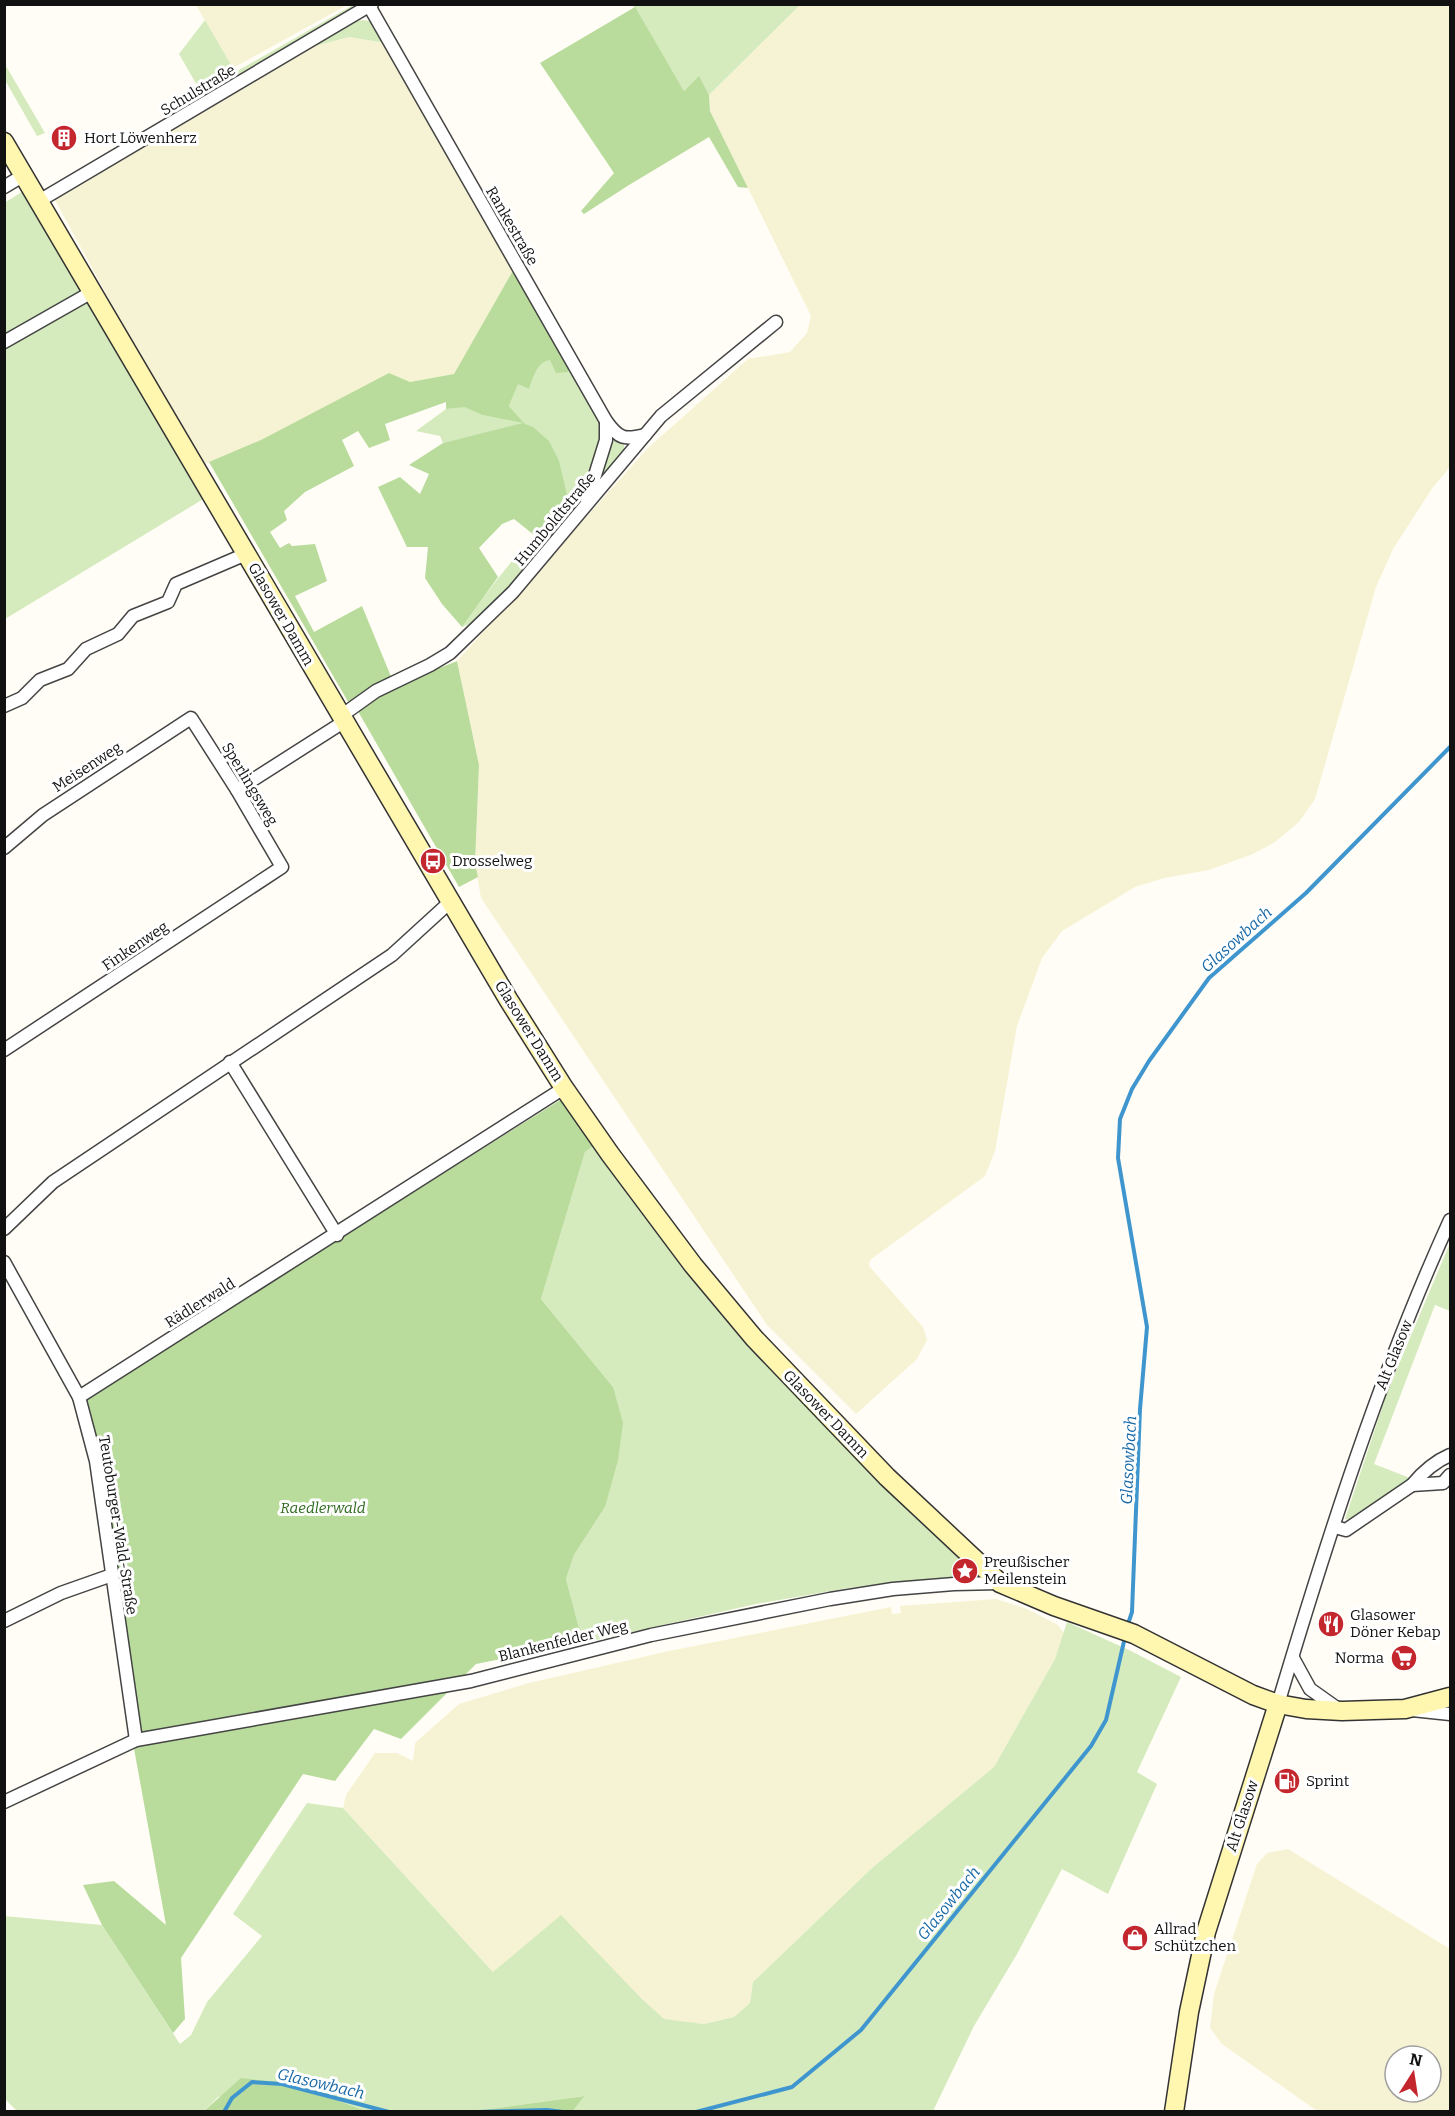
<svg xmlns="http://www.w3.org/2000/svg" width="1455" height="2116" viewBox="0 0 1455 2116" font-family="Bitter,serif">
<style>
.farmland{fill:#f6f3d4;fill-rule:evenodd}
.green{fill:#d5ebbd}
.forest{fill:#b9dc9c}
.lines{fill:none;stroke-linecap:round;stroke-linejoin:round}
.stream{stroke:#3f96cf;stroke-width:4}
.street-casing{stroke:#444;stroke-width:15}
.secondary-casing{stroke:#333;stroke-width:21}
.street{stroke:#fff;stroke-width:12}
.secondary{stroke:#fff6b0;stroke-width:18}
.labels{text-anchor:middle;stroke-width:6;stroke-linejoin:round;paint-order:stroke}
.street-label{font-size:15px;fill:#111;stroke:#fff}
.poi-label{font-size:15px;fill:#111;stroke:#fff;text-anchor:start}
.park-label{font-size:15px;font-style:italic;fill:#2f6b1f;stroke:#fff}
.water-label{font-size:16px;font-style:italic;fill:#1768a6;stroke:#fff}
</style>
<rect width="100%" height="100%" fill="#fffdf5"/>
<!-- farmland -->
<g class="farmland">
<path d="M 196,5 L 347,5 L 233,68 Z"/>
<path d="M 800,5 L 1450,5 L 1450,467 L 1433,487 L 1393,549 L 1376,587 L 1315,799 L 1299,822 L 1275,842 L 1253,854 L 1209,870 L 1164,878 L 1135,887 L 1062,931 L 1042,958 L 1017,1026 L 995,1151 L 985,1176 L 870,1260 L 869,1266 L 923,1327 L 927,1340 L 917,1359 L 856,1414 L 767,1325 L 481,898 L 475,864 L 479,765 L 457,661 L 648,448 L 748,359 L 790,352 L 807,333 L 811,316 L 710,111 L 709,95 Z"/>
<path d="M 349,37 L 385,43 L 515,267 L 454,374 L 410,382 L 200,466 L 55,200 L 315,46 Z"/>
<path d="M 996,1599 L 1027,1609 L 1058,1625 L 1064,1633 L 1055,1659 L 994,1767 L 872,1868 L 753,1982 L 750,2003 L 734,2017 L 704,2024 L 664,2020 L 641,1998 L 493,1972 L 343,1808 L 346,1795 L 375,1753 L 397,1753 L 413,1761 L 415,1743 L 459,1704 L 529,1683 L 669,1651 L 891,1607 L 892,1614 L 901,1613 L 900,1606 Z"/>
<path d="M 1288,1849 L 1450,1949 L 1450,2111 L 1317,2111 L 1222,2044 L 1210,2028 L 1214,1994 L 1257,1864 L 1267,1853 ZM 1395,2056 L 1431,2056 L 1431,2092 L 1395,2092 Z"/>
</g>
<!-- green -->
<g class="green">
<path d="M 353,5 L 352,9 L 187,104 L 181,103 Z"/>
<path d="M 633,5 L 800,5 L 709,95 L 699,77 L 684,91 Z"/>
<path d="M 205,20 L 233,68 L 198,87 L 179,54 Z"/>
<path d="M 364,20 L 372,22 L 385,43 L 349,37 L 315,46 L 357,21 Z"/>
<path d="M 6,66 L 45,133 L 37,136 L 5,80 L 5,67 Z"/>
<path d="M 25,190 L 205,498 L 5,619 L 4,203 Z"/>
<path d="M 550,360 L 569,363 L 624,441 L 624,454 L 596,490 L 565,519 L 542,552 L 479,620 L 462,627 C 492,585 521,546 559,512 L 525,424 L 443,443 L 440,436 L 416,431 L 446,409 L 465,406 L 482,415 L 524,423 L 509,406 L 518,383 L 529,389 C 534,377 536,363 550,360 Z"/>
<path d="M 592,1147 L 603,1152 L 646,1211 L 967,1561 L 969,1568 L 967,1574 L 963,1577 L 938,1578 L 848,1588 L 756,1604 L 583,1643 L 566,1579 L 574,1555 L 605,1507 L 613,1387 L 541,1299 L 585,1152 Z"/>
<path d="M 1450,1243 L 1450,1311 L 1435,1305 L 1374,1464 L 1410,1478 L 1401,1486 L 1353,1520 L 1345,1519 L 1388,1390 Z"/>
<path d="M 1067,1622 L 1131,1651 L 1181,1677 L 1137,1772 L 1157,1784 L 1108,1894 L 1062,1869 L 1017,1954 L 974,2026 L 933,2111 L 573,2111 L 583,2096 L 475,2111 L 366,2111 L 294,2084 L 218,2097 L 204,2111 L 17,2111 L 5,2099 L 4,1916 L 102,1925 L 180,2044 L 191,2035 L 207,2002 L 262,1936 L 233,1914 L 307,1803 L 343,1808 L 493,1972 L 561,1915 L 641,1998 L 664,2019 L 704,2024 L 734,2017 L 750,2003 L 753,1982 L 872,1868 L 994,1767 L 1055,1659 Z"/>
</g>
<!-- forest -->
<g class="forest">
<path d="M 635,7 L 684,91 L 699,76 L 709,95 L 710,111 L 748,188 L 738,187 L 709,137 L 629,185 L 584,214 L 581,211 L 614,173 L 540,63 Z"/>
<path d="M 515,267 L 569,363 L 568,372 L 556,373 L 550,360 C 536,363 534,377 529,389 L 518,384 L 509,406 L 525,424 L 533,427 L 549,441 L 559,461 L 567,495 L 559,512 L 534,535 L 514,519 L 502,524 L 479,548 L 498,577 L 462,627 L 442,604 L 425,578 L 428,547 L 407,547 L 378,487 L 400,477 L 420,494 L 429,474 L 409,465 L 443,443 L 523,423 L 482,415 L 465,407 L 446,409 L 446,402 L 385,424 L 390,440 L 369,448 L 358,431 L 342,440 L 354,466 L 305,492 L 284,511 L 287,520 L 270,532 L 280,548 L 289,543 L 292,546 L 315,544 L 327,581 L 295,596 L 314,632 L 362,606 L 392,679 L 350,705 L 209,462 L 261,440 L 389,373 L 410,382 L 454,374 Z"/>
<path d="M 457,661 L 479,765 L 475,864 L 478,877 L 459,887 L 359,713 C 365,694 436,670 457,661 Z"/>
<path d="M 565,1097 L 603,1152 L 592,1147 L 585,1152 L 541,1299 L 613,1387 L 623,1423 L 618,1460 L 605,1507 L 574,1555 L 566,1579 L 583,1643 L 476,1664 L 401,1739 L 374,1729 L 335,1781 L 303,1774 L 181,1958 L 185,2019 L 173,2033 L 102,1925 L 83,1885 L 114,1881 L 166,1925 L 133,1743 L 135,1733 L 86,1398 Z"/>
<path d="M 241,2078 L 294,2084 L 366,2111 L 204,2111 Z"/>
<path d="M 584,2096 L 573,2111 L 475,2111 Z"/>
</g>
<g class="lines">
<!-- stream -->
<g class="stream">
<path d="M 1127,1627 L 1132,1612 L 1140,1409 L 1147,1327 L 1118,1158 L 1120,1119 L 1132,1089 L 1149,1061 L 1209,978 L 1306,893 L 1450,747"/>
<path d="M 224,2112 L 232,2098 L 252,2082 L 282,2084 L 389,2112"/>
<path d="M 477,2112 L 547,2110 L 563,2112"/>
<path d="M 696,2112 L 792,2087 L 861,2030 L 1091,1746 L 1106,1720 L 1125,1637"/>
</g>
<defs>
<g id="street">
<path d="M 368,4 L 606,421 C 619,439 624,440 645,435"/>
<path d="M 4,187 L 24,175"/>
<path d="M 39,201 L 372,4"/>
<path d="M 4,342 L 92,292"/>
<path d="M 587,501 L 606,440 L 606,421"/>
<path d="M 4,706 L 22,698 L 40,680 L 68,669 L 86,649 L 118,634 L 133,616 L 168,602 L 176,584 L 246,554"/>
<path d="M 341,716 L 376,691 L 430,665 L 450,653 L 513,592 L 661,416 L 776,322"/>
<path d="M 237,790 L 345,721"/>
<path d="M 4,848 L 43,815 L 191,718 L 237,790 L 282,867 L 4,1050"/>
<path d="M 230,1062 L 337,1235"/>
<path d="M 4,1229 L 53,1182 L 392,955 L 450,902"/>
<path d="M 4,1262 L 79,1397 L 96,1461 L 136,1740"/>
<path d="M 79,1397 L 564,1088"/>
<path d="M 1412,1485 L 1443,1483 L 1450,1475"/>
<path d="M 1335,1527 L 1346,1530 L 1412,1485 C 1422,1473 1436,1461 1450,1455"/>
<path d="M 4,1621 L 61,1593 L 112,1575"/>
<path d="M 1293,1658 L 1310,1689 L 1341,1711"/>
<path d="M 1278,1704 C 1327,1540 1379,1376 1450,1220"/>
<path d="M 1412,1710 L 1450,1714"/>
<path d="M 4,1802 L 136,1740 L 471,1681 L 651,1635 L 830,1599 L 893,1589 L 954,1584 L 1000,1583"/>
</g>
<g id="secondary">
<path d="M 4,142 L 508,999 L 564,1088 L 610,1154 L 693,1265 L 754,1338 L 887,1477 L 1000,1583 L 1054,1606 L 1134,1634 L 1253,1695 L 1278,1704 L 1306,1709 L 1342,1711 L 1405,1709 L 1450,1697"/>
<path d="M 1174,2112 L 1189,2012 L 1206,1932 L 1278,1704"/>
</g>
</defs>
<!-- street casing -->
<use href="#street" class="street-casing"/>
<!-- secondary casing -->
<use href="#secondary" class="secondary-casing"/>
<!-- street -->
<use href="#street" class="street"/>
<!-- secondary -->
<use href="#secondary" class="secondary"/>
</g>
<!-- icons -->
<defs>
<symbol id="building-disc" viewBox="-11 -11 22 22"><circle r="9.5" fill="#c4262e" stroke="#fff"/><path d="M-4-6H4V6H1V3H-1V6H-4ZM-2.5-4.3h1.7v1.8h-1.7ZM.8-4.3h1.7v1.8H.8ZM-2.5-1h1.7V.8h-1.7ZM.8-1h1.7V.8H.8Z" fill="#fff"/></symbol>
<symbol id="bus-disc" viewBox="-11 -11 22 22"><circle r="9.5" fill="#c4262e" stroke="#fff"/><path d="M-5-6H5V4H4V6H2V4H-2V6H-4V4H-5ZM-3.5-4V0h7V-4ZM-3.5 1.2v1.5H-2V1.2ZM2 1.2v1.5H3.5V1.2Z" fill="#fff"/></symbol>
<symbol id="sight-disc" viewBox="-11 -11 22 22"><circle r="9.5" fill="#c4262e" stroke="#fff"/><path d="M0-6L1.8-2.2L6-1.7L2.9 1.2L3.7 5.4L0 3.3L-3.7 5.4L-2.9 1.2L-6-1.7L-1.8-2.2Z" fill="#fff"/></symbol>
<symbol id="restaurant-disc" viewBox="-11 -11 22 22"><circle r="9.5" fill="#c4262e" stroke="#fff"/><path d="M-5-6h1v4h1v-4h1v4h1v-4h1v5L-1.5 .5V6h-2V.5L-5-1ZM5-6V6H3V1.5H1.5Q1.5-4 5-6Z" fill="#fff"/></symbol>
<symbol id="supermarket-disc" viewBox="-11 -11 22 22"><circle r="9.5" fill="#c4262e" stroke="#fff"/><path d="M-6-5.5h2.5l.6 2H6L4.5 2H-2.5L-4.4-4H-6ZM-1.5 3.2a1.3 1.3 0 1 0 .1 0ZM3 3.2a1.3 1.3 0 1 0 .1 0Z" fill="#fff"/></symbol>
<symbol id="fuel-disc" viewBox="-11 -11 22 22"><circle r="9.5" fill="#c4262e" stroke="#fff"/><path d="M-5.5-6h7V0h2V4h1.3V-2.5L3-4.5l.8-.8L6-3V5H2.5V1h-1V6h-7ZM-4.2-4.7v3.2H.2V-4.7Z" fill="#fff"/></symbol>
<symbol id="shop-disc" viewBox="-11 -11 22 22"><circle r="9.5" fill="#c4262e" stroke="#fff"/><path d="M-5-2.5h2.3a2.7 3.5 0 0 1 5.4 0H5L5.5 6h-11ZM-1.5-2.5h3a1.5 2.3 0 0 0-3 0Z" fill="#fff"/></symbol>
</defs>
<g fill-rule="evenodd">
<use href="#building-disc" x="49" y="123" width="30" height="30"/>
<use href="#bus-disc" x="418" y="846" width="30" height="30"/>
<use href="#sight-disc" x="950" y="1556" width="30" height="30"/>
<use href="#restaurant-disc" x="1316" y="1609" width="30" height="30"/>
<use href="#supermarket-disc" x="1389" y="1643" width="30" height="30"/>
<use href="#fuel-disc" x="1272" y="1766" width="30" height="30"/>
<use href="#shop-disc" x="1120" y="1923" width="30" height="30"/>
</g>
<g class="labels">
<!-- street labels -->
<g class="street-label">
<text transform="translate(198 90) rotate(-31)" y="5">Schulstraße</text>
<text transform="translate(512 226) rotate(60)" y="5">Rankestraße</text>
<text transform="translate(555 519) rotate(-50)" y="5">Humboldtstraße</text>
<text transform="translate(281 614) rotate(60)" y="5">Glasower Damm</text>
<text transform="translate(87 767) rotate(-33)" y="5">Meisenweg</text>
<text transform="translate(250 784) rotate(59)" y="5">Sperlingsweg</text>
<text transform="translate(135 946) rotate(-34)" y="5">Finkenweg</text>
<text transform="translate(529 1031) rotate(58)" y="5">Glasower Damm</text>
<text transform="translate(200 1303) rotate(-32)" y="5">Rädlerwald</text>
<text transform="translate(1394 1355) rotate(-68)" y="5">Alt Glasow</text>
<text transform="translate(826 1414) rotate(46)" y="5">Glasower Damm</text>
<text transform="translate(118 1525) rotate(81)" y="5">Teutoburger-Wald-Straße</text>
<text transform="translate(563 1641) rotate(-14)" y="5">Blankenfelder Weg</text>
<text transform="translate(1242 1816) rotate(-72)" y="5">Alt Glasow</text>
</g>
<!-- poi labels -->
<g class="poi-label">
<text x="84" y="143">Hort Löwenherz</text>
<text x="452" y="866">Drosselweg</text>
<text x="984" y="1567">Preußischer<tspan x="984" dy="17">Meilenstein</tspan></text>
<text x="1350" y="1620">Glasower<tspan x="1350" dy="17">Döner Kebap</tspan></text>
<text x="1384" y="1663" text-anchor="end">Norma</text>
<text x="1306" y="1786">Sprint</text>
<text x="1154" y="1934">Allrad<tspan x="1154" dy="17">Schützchen</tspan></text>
</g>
<!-- park labels -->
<g class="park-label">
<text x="323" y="1513">Raedlerwald</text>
</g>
<!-- water labels -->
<g class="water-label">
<text transform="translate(1236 939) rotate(-42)" y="6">Glasowbach</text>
<text transform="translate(1128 1460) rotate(-87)" y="6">Glasowbach</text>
<text transform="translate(948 1903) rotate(-51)" y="6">Glasowbach</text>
<text transform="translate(321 2083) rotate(13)" y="6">Glasowbach</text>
</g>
</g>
<!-- border -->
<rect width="1455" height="2116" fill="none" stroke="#111111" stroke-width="12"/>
<!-- north arrow -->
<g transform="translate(1413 2074) rotate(12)"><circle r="28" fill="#ffffff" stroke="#a0a0a0" stroke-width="1.5"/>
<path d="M0-4.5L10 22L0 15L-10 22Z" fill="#c4262e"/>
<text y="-9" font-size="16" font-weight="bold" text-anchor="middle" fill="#111111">N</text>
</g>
</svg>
